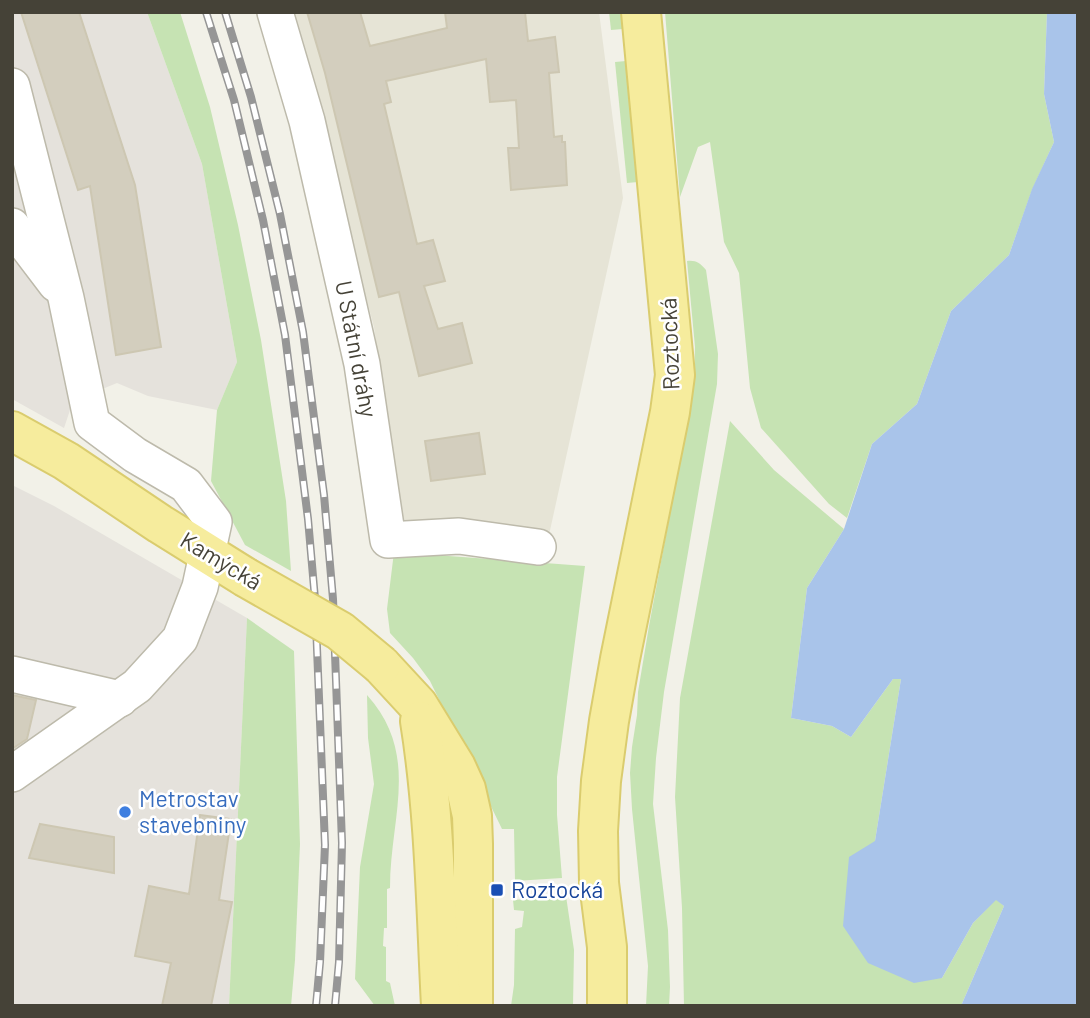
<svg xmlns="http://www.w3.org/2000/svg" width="1090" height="1018" viewBox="0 0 1090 1018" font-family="Barlow,sans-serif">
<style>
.residential{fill:#e6e4d6}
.industrial{fill:#e5e2dc}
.green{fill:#c6e3b3}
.water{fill:#a9c4ea}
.building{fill:#d3cebe;stroke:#cdc7b2;stroke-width:2}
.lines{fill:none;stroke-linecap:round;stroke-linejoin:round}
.minor-casing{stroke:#bdbaab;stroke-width:38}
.major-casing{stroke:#dacc6e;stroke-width:42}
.minor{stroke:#fff;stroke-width:35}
.major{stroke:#f6ec9d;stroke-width:38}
.rail-casing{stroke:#969696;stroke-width:8}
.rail{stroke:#fff;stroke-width:5;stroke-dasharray:16;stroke-linecap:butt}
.major-bridge-casing{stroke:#dacc6e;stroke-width:42;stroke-linecap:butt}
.major-bridge{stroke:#f6ec9d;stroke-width:38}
.shop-dot{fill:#3f7fe0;stroke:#fff;stroke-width:2.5}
.transit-dot{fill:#1a4fb4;stroke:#fff;stroke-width:2.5}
.labels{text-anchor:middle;stroke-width:5;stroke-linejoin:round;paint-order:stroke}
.street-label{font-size:23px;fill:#454237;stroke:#fff}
.shop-label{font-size:23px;fill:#366cbe;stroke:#fff;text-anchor:start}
.transit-label{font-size:23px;fill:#164399;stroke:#fff;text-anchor:start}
</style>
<rect width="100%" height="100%" fill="#f2f1e8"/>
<!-- residential -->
<path class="residential" d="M 290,12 L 599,12 L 623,198 L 549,535 L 403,527 L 374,327 Z"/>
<!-- industrial -->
<g class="industrial">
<path d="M 12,12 L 147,12 L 202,164 L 237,362 L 217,410 L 148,396 L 117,383 L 73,401 L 64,428 L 12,399 Z"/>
<path d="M 12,485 L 54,506 L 247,618 L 229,1006 L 12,1006 Z"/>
</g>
<!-- green -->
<g class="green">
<path d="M 147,12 L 180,12 L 210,107 L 238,225 L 261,340 L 286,501 L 291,571 L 245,545 L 211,481 L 217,410 L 237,362 L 202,164 Z"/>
<path d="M 609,12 L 622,12 L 623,29 L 611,30 Z"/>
<path d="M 665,12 L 1047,12 L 1044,94 L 1054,142 L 1032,190 L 1009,255 L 951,311 L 917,404 L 872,444 L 847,518 L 829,504 L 761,428 L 750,388 L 739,273 L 724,242 L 710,142 L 698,147 L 680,197 Z"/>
<path d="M 626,61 L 638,182 L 627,183 L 615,62 Z"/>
<path d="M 687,261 C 696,260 700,263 706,270 L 718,354 L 717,384 L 664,692 L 656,758 L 653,804 L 668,930 L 670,987 L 669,1006 L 646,1006 L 648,966 L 632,809 L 630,773 L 632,747 L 637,715 L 638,692 L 649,626 L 694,385 L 695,347 Z"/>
<path d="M 730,421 L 774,470 L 844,529 L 807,588 L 791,718 L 832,726 L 851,737 L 893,679 L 901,679 L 875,841 L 942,978 L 973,923 L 996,899 L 1004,906 L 961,1006 L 684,1006 L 682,908 L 675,797 L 680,698 Z"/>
<path d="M 394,552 L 585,566 L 557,777 L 557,815 L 562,878 L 515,881 L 514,829 L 502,829 L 430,681 L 413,658 L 390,633 L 387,609 Z"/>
<path d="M 247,618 L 294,651 L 300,844 L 295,960 L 291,1006 L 229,1006 Z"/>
<path d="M 367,695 C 421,755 390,817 390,888 L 387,889 L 387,928 L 384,928 L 383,946 L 386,947 L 386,981 L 390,983 L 395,1006 L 375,1006 L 355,979 L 360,867 L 374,784 L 368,738 Z"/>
<path d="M 566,896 L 574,950 L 573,1006 L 511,1006 L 514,985 L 515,929 L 522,927 L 524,911 L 514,910 L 513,900 Z"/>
</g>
<!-- water -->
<path class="water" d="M 1047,12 L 1078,12 L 1078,1006 L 961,1006 L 1004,906 L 996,900 L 973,923 L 942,978 L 914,983 L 868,963 L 843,926 L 849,857 L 875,841 L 901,679 L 893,679 L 851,737 L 832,726 L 791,718 L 807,588 L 844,529 L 872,444 L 917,404 L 951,311 L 1009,255 L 1032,189 L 1054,142 L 1044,94 Z"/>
<!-- building -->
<g class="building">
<path d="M 21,12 L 79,12 L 135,185 L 161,347 L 116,355 L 90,186 L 78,190 Z"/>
<path d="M 307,12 L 360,12 L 370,46 L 447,28 L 445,12 L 525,12 L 528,41 L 555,37 L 559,72 L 549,73 L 554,137 L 562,136 L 562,142 L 565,142 L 567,185 L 511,190 L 508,148 L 519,148 L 516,100 L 490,102 L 486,59 L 386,81 L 391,102 L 384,104 L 417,244 L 433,240 L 445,281 L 424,286 L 438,329 L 462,323 L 472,363 L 419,376 L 399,292 L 379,297 L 325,73 Z"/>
<path d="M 479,433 L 485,474 L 431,481 L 425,441 Z"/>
<path d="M 12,695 L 36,700 L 27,739 L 12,749 Z"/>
<path d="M 200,815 L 231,819 L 219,900 L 232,902 L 211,1006 L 162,1006 L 171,963 L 135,956 L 149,886 L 189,894 Z"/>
<path d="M 40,824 L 114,837 L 114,873 L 29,858 Z"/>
</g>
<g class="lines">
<defs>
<g id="minor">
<path d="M 275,12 L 307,121 L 362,364 L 388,540 L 459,536 L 538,547"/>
<path d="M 12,86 L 66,298 L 92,423 L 135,455 L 186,485 L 214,522 L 200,587 L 180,639 L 137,686 L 12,774"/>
<path d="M 12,226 L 56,284"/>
<path d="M 12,674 L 120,699"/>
</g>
<g id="major">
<path d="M 12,431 L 66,461 L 160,524 L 245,577"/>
<path d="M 381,665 L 418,705 L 456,767 L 466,789 L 472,816 L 473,844 L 473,1006"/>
<path d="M 420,721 C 435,815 436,911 441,1006"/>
<path d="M 607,1006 L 607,947 L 599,883 L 598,831 L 601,781 L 609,721 L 620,659 L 670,412 L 675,375 L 641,12"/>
</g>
</defs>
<!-- minor casing -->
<use href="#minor" class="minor-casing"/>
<!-- major casing -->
<use href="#major" class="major-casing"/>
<!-- minor -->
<use href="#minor" class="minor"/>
<!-- major -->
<use href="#major" class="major"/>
<defs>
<g id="rail">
<path d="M 206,12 L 234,100 L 263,220 L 285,335 L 308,519 L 315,599 L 325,845 L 320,962 L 316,1006"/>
<path d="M 225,12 L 251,97 L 280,214 L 303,332 L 324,495 L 333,599 L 342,843 L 339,962 L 335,1006"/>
</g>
</defs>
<!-- rail casing -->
<use href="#rail" class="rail-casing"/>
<!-- rail -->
<use href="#rail" class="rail"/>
<defs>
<path id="major-bridge" d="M 245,577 L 340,631 L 381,665"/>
</defs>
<!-- major-bridge casing -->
<use href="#major-bridge" class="major-bridge-casing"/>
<!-- major-bridge -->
<use href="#major-bridge" class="major-bridge"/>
</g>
<!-- markers -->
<circle class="shop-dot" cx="125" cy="812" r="7"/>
<rect class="transit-dot" x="490" y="883" width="14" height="14" rx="3.5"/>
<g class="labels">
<!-- street labels -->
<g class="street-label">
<text transform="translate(670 344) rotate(-92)" y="8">Roztocká</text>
<text transform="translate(356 349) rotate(79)" y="8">U Státní dráhy</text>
<text transform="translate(221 561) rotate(31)" y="8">Kamýcká</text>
</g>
<!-- shop labels -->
<g class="shop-label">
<text x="139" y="807">Metrostav<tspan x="139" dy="26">stavebniny</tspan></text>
</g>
<!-- transit labels -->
<g class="transit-label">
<text x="511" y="898">Roztocká</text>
</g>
</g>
<!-- border -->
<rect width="1090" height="1018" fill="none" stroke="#454237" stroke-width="28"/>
</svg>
